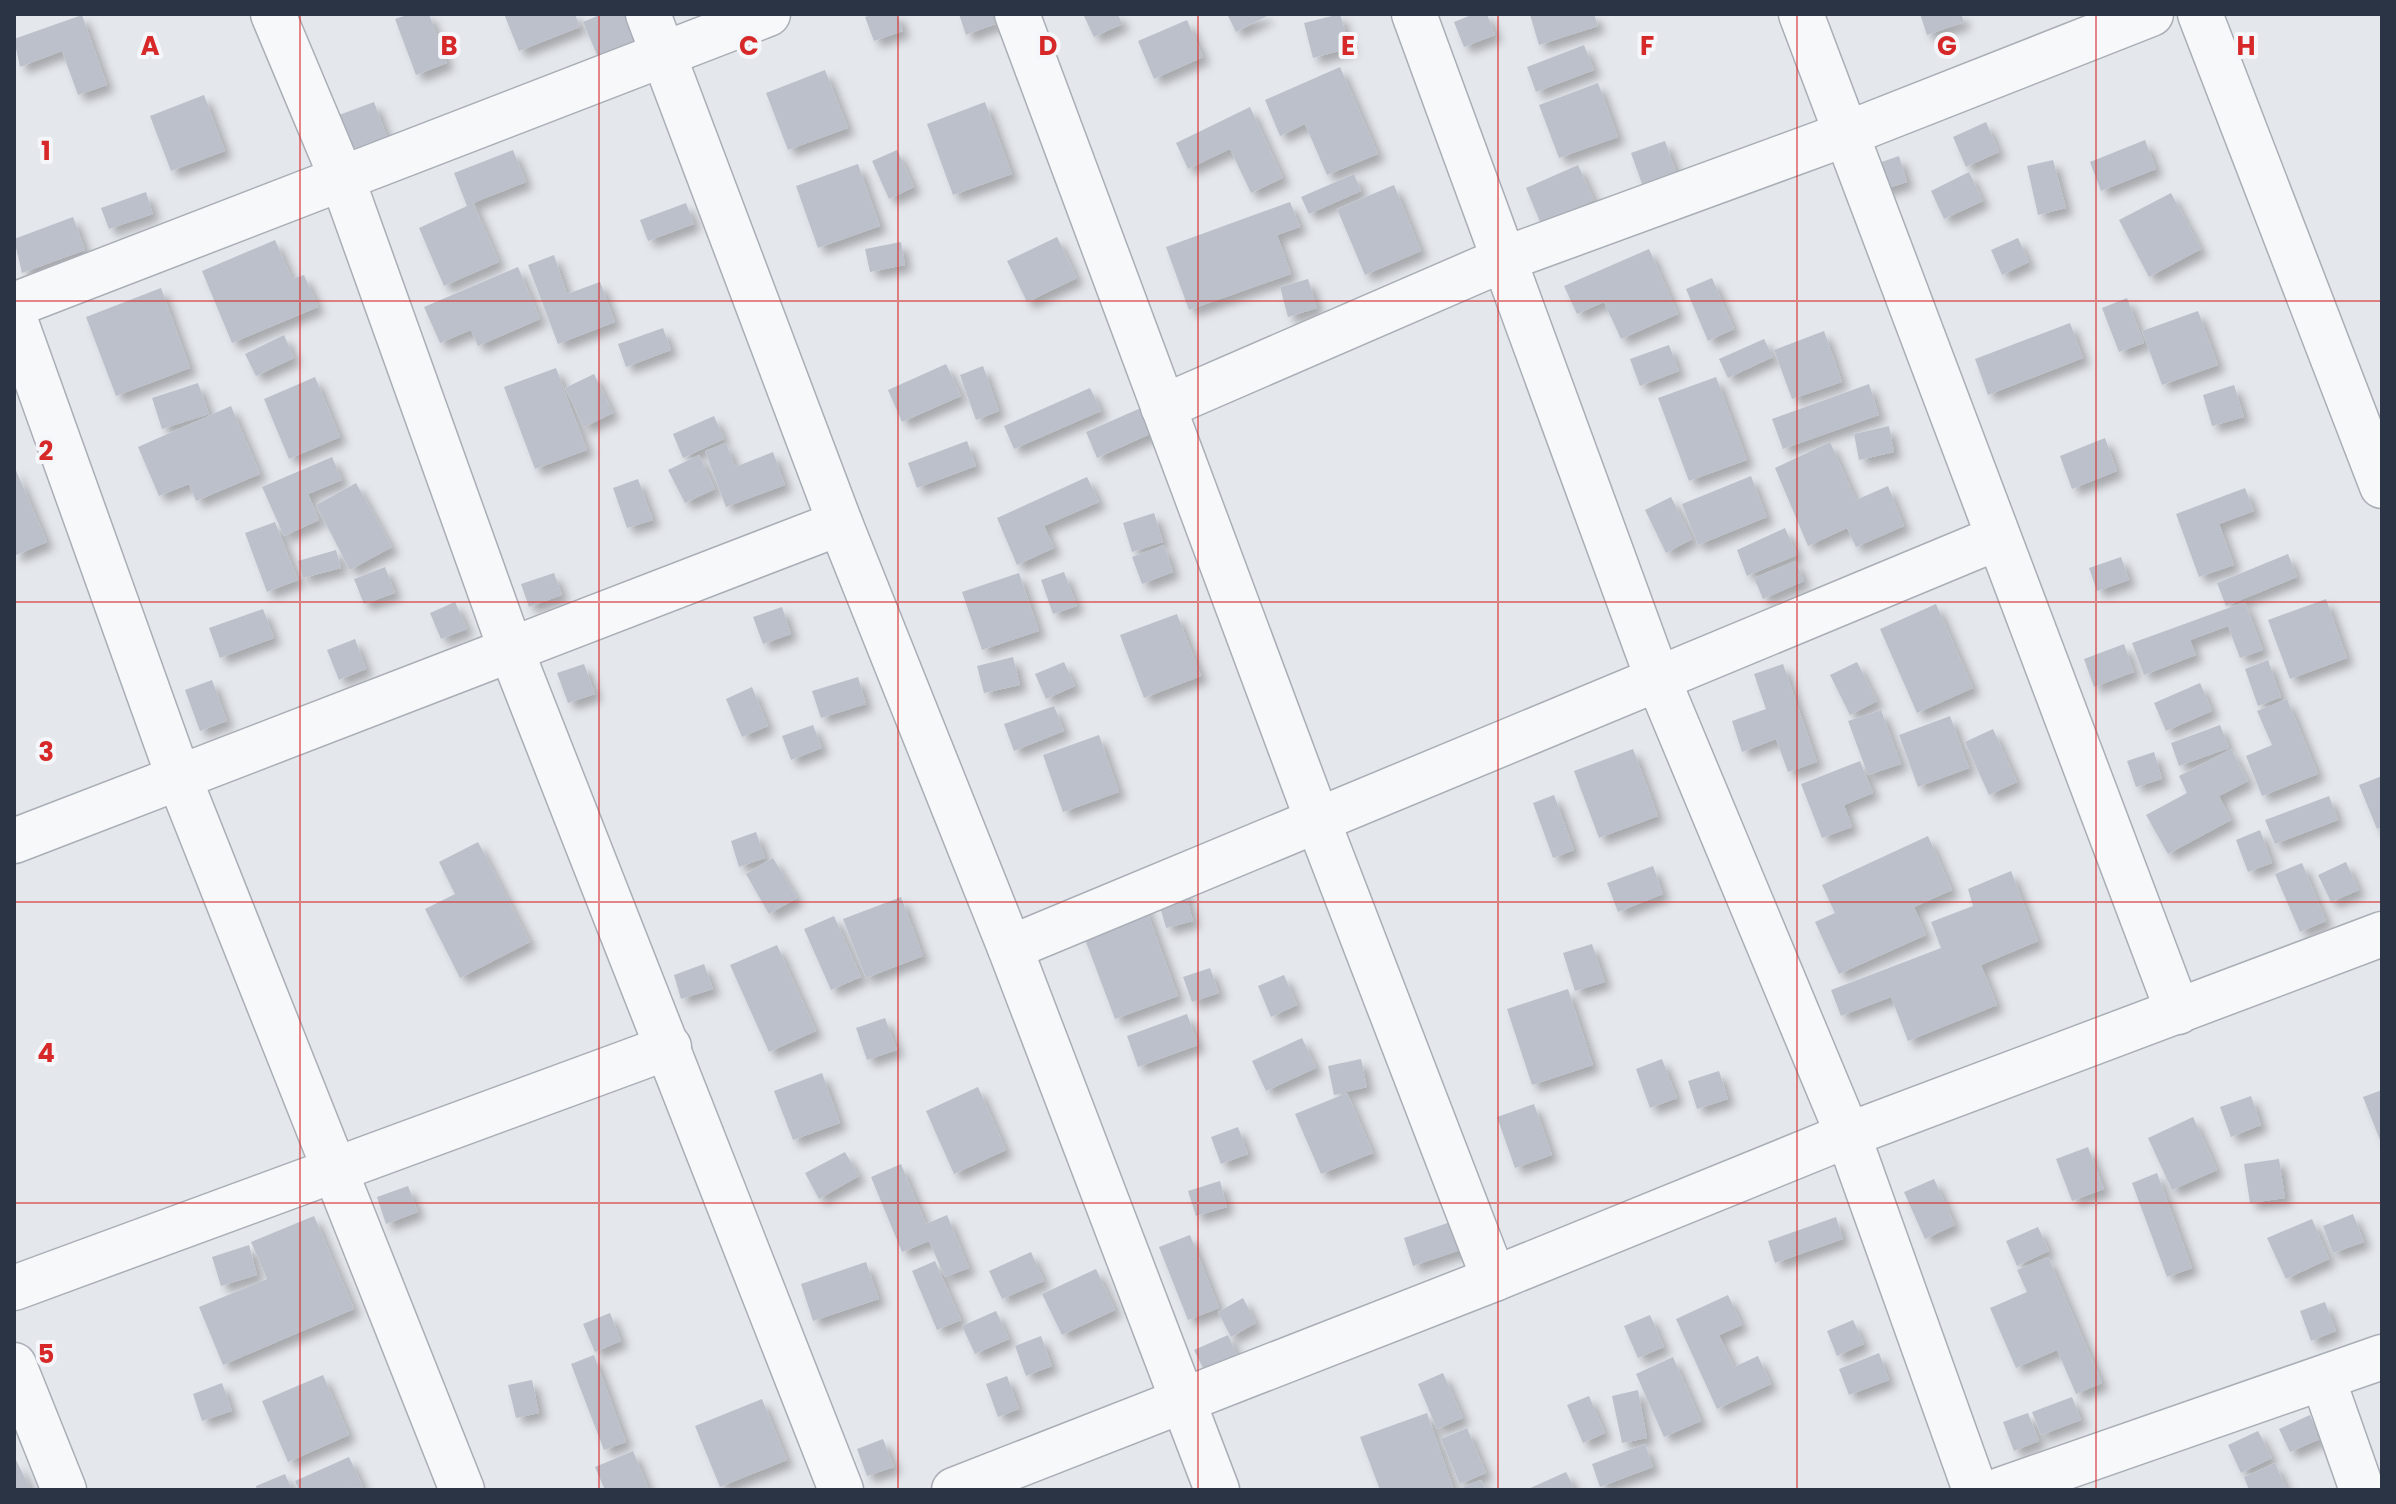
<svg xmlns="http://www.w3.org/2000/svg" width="2396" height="1504" viewBox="0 0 2396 1504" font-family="Poppins,sans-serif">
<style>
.building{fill:#bbc0ca;filter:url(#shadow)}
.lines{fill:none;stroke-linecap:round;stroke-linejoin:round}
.street-casing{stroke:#a9aeb7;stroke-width:47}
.street{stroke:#f7f8fa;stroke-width:44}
.grid{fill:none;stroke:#d62828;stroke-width:2;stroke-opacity:0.55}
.grid-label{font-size:26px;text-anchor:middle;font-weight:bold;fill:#d62828;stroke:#f4f6f9;stroke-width:8;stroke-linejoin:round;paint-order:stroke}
</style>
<defs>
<filter id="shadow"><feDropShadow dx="7" dy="7" stdDeviation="4" flood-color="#0004"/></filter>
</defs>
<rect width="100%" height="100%" fill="#e4e7ec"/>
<!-- building -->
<g class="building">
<path d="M 410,14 L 429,14 L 447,63 L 416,75 L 395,19 Z"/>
<path d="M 504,14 L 575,14 L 580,27 L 519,51 Z"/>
<path d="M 602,14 L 628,14 L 645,53 L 604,71 L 583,22 Z"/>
<path d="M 874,14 L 897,14 L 903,31 L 874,41 L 865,17 Z"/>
<path d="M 959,14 L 1002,14 L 1005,20 L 966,35 Z"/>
<path d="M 1083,14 L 1118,14 L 1122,24 L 1094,37 Z"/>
<path d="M 1227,14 L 1266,14 L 1267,16 L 1236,32 Z"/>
<path d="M 1340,14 L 1350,48 L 1313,58 L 1304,23 Z"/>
<path d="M 1474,14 L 1487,14 L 1495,35 L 1464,47 L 1454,22 Z"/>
<path d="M 1594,14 L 1598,26 L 1539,45 L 1530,15 Z"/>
<path d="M 1920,14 L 1961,14 L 1964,22 L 1927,35 Z"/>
<path d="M 82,15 L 107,85 L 78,95 L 62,51 L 20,67 L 14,39 Z"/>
<path d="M 1187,20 L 1203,57 L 1154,79 L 1138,41 Z"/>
<path d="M 1584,45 L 1594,70 L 1536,92 L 1527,67 Z"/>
<path d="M 1340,67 L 1378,154 L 1327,175 L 1305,124 L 1280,136 L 1265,100 Z"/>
<path d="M 825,70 L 848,128 L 788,150 L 766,93 Z"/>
<path d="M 1598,83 L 1618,137 L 1559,158 L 1539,105 Z"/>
<path d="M 204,95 L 225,151 L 171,171 L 150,116 Z"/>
<path d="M 374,102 L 387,137 L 351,149 L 339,115 Z"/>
<path d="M 985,102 L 1012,174 L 953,195 L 927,124 Z"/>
<path d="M 1250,107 L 1283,178 L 1251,193 L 1230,149 L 1188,169 L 1176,143 Z"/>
<path d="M 1986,122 L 1999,152 L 1966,167 L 1953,137 Z"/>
<path d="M 2145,140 L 2156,169 L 2101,191 L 2090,162 Z"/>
<path d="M 1665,141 L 1676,172 L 1642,184 L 1631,153 Z"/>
<path d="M 513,150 L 526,182 L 473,203 L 499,262 L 444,286 L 419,228 L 467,206 L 454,173 Z"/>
<path d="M 897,150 L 914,187 L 889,199 L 872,161 Z"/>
<path d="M 1899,156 L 1907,182 L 1879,191 L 1870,166 Z"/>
<path d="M 2053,160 L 2066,208 L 2038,215 L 2027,166 Z"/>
<path d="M 858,164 L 880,226 L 818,248 L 796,186 Z"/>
<path d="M 1578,165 L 1594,200 L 1541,224 L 1526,188 Z"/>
<path d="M 1969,172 L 1983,201 L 1944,219 L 1931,191 Z"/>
<path d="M 1354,174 L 1361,191 L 1309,214 L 1301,197 Z"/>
<path d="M 1394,185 L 1421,251 L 1365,275 L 1337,209 Z"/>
<path d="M 146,192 L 153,214 L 109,229 L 101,208 Z"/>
<path d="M 2171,193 L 2201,249 L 2149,277 L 2119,220 Z"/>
<path d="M 1290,202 L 1300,227 L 1277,235 L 1291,274 L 1189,310 L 1166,247 Z"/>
<path d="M 686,203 L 694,224 L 648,241 L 640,220 Z"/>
<path d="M 73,217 L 85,250 L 22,273 L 14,239 Z"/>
<path d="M 1057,237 L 1077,278 L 1027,302 L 1007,261 Z"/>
<path d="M 2018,238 L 2029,262 L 2002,275 L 1991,250 Z"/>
<path d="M 275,240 L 292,279 L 304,275 L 318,307 L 232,343 L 202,271 Z"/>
<path d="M 901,242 L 905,265 L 870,272 L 865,249 Z"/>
<path d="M 1649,249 L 1678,314 L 1621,339 L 1604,302 L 1577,314 L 1564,286 Z"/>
<path d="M 554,255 L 567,294 L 600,282 L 615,322 L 558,344 L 528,265 Z"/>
<path d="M 518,267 L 540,319 L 478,346 L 471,330 L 440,343 L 424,307 Z"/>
<path d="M 1712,278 L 1734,329 L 1708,341 L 1686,289 Z"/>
<path d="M 1308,279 L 1317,308 L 1288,317 L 1280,287 Z"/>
<path d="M 161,288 L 190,368 L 116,396 L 86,317 Z"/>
<path d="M 2127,298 L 2144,343 L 2119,352 L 2102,308 Z"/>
<path d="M 2198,311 L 2218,365 L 2162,385 L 2142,331 Z"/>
<path d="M 2070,323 L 2083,358 L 1988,395 L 1975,359 Z"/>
<path d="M 663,328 L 671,350 L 626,367 L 618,344 Z"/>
<path d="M 1824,331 L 1842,382 L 1792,399 L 1774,350 Z"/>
<path d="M 284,335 L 294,358 L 256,376 L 245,354 Z"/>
<path d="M 1764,339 L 1773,357 L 1728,378 L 1719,359 Z"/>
<path d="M 1669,345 L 1679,371 L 1640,386 L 1630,359 Z"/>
<path d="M 946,364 L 961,396 L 902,422 L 888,390 Z"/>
<path d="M 983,366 L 999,411 L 976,420 L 960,375 Z"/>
<path d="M 556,368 L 587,450 L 535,469 L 504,387 Z"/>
<path d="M 594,374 L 613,413 L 584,427 L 565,388 Z"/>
<path d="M 315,377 L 340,437 L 289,459 L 264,399 Z"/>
<path d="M 1716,377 L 1747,460 L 1689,481 L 1658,398 Z"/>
<path d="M 198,383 L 209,414 L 162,429 L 152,398 Z"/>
<path d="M 1869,384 L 1879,415 L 1783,449 L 1772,419 Z"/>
<path d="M 2234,385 L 2244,417 L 2212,426 L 2203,395 Z"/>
<path d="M 1090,388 L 1101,411 L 1014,449 L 1004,426 Z"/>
<path d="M 1150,404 L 1161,429 L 1097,458 L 1086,432 Z"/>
<path d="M 231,406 L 260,474 L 196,501 L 189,484 L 159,496 L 138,447 Z"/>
<path d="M 714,416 L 724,439 L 683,458 L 673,434 Z"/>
<path d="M 1889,426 L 1894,452 L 1859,460 L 1854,434 Z"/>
<path d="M 2105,438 L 2117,471 L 2072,489 L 2060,456 Z"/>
<path d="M 967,441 L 976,466 L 917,488 L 908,463 Z"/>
<path d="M 1830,442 L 1856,500 L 1888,486 L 1904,526 L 1856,547 L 1847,528 L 1808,546 L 1775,468 Z"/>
<path d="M 726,443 L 735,467 L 773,452 L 785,485 L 726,507 L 705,451 Z"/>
<path d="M 699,455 L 715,489 L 685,503 L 668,470 Z"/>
<path d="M 332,457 L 342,480 L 308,494 L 319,520 L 284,536 L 262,487 Z"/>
<path d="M 14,466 L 47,542 L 14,556 Z"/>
<path d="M 1751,476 L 1767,517 L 1698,545 L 1682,504 Z"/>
<path d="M 1087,477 L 1099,502 L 1044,526 L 1054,548 L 1017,565 L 997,518 Z"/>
<path d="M 638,479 L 653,520 L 627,528 L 613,488 Z"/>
<path d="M 356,483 L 392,547 L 350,570 L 316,505 Z"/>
<path d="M 2245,488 L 2254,511 L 2219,524 L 2234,565 L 2199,577 L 2176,514 Z"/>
<path d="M 1671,497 L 1692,539 L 1666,553 L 1645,510 Z"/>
<path d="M 1154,513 L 1163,542 L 1132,552 L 1123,523 Z"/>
<path d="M 275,522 L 298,580 L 267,592 L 245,533 Z"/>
<path d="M 1785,528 L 1797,555 L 1747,576 L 1737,550 Z"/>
<path d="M 1164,545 L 1173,572 L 1142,584 L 1132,557 Z"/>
<path d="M 336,550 L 341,568 L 303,578 L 298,561 Z"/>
<path d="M 2288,554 L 2297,577 L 2226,606 L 2217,583 Z"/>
<path d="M 2121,557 L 2129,580 L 2097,591 L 2089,568 Z"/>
<path d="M 1796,561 L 1804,581 L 1763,599 L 1754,578 Z"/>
<path d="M 385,567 L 395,593 L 364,604 L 354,579 Z"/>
<path d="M 1064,572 L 1077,606 L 1053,614 L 1041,580 Z"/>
<path d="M 554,573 L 562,595 L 529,607 L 521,584 Z"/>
<path d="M 1019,573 L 1039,631 L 982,650 L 962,592 Z"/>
<path d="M 2326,599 L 2347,658 L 2290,679 L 2268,620 Z"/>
<path d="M 455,602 L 467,629 L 441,639 L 430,613 Z"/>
<path d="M 2245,602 L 2263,650 L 2240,658 L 2228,626 L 2190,640 L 2196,655 L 2144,675 L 2132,643 Z"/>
<path d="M 1936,604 L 1973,688 L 1917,713 L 1880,629 Z"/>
<path d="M 782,607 L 791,634 L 763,644 L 753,617 Z"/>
<path d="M 263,609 L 274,638 L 220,658 L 209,628 Z"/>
<path d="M 1177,614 L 1201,676 L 1144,698 L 1120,635 Z"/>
<path d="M 355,639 L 366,669 L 339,680 L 327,650 Z"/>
<path d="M 2124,644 L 2134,672 L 2094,687 L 2084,659 Z"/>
<path d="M 1013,657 L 1020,685 L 984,693 L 977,666 Z"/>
<path d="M 2268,660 L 2281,697 L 2258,706 L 2245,669 Z"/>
<path d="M 1064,662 L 1075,686 L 1046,699 L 1035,674 Z"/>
<path d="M 1857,662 L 1877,701 L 1850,715 L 1830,675 Z"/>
<path d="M 584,664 L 595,694 L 568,703 L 557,673 Z"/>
<path d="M 1783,664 L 1817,762 L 1788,772 L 1776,739 L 1742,752 L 1732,721 L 1766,709 L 1754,674 Z"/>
<path d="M 858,677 L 866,704 L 821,718 L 812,691 Z"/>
<path d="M 212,680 L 227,721 L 200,731 L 185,690 Z"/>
<path d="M 2200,683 L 2212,711 L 2166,731 L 2154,703 Z"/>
<path d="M 752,687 L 768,726 L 742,737 L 726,699 Z"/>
<path d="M 2287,699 L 2318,774 L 2262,796 L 2246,756 L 2272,745 L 2257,711 Z"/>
<path d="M 1054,706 L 1064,731 L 1014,751 L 1004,724 Z"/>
<path d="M 1881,710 L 1901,764 L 1868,775 L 1848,721 Z"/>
<path d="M 1950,716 L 1969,768 L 1918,787 L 1899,735 Z"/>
<path d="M 813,725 L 822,748 L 791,760 L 782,736 Z"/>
<path d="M 2220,725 L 2229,748 L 2179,766 L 2171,743 Z"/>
<path d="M 1993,729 L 2017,782 L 1989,795 L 1965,742 Z"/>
<path d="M 1099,735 L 1119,792 L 1063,812 L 1043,755 Z"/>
<path d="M 1633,749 L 1658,816 L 1599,838 L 1574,771 Z"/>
<path d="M 2231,749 L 2248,781 L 2219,796 L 2231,820 L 2168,854 L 2146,815 L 2187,793 L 2179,776 Z"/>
<path d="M 2154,752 L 2162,779 L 2136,787 L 2127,761 Z"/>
<path d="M 1860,761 L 1873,793 L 1844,805 L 1852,827 L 1822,838 L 1801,784 Z"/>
<path d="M 2382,776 L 2382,827 L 2377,829 L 2359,785 Z"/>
<path d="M 1554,795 L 1574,850 L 1553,858 L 1533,803 Z"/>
<path d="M 2329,796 L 2338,820 L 2275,844 L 2265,820 Z"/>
<path d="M 2260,830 L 2272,863 L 2248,872 L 2236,840 Z"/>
<path d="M 756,832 L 765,858 L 739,867 L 731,841 Z"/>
<path d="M 1928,836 L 1952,890 L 1914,907 L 1926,935 L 1839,974 L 1815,922 L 1835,913 L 1822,885 Z"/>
<path d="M 478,842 L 530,942 L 460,978 L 425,909 L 455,894 L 439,862 Z"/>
<path d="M 773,858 L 797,898 L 769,914 L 746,874 Z"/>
<path d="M 2346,862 L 2359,890 L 2331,902 L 2318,875 Z"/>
<path d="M 2302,863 L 2326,921 L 2300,932 L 2275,874 Z"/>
<path d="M 1653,866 L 1663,894 L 1618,912 L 1607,883 Z"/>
<path d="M 2011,871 L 2038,941 L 1981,965 L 1997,1005 L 1908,1041 L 1891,997 L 1841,1016 L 1831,990 L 1941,948 L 1931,922 L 1973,906 L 1968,889 Z"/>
<path d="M 1184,888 L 1193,921 L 1166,928 L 1157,896 Z"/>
<path d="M 901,897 L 923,956 L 866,978 L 843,919 Z"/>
<path d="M 1144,903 L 1178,996 L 1115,1019 L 1080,926 Z"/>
<path d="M 834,916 L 861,977 L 831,990 L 804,929 Z"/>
<path d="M 1592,944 L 1605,982 L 1575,991 L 1563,953 Z"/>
<path d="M 777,945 L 816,1031 L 769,1052 L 730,965 Z"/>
<path d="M 704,964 L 713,989 L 681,999 L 674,975 Z"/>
<path d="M 1210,968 L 1219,993 L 1192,1002 L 1183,977 Z"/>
<path d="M 1284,975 L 1297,1005 L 1271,1017 L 1258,986 Z"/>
<path d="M 1568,989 L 1593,1065 L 1532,1085 L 1507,1009 Z"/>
<path d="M 1187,1014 L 1198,1045 L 1138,1067 L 1127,1036 Z"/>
<path d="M 885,1018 L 897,1050 L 867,1060 L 856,1028 Z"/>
<path d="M 1302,1038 L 1316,1068 L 1266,1091 L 1252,1061 Z"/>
<path d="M 1361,1059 L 1367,1087 L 1334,1095 L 1328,1066 Z"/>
<path d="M 1662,1059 L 1677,1098 L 1650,1108 L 1636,1069 Z"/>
<path d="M 1719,1071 L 1728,1099 L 1697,1109 L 1688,1081 Z"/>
<path d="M 822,1073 L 840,1123 L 793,1140 L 774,1091 Z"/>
<path d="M 978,1087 L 1006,1150 L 954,1174 L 926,1111 Z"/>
<path d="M 2382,1090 L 2382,1145 L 2363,1097 Z"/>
<path d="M 1347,1093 L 1373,1153 L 1321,1174 L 1295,1114 Z"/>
<path d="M 2251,1096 L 2261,1125 L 2231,1137 L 2220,1107 Z"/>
<path d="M 1534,1104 L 1552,1155 L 1515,1168 L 1497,1117 Z"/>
<path d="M 2193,1117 L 2217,1170 L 2172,1190 L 2148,1138 Z"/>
<path d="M 1238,1127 L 1248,1154 L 1221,1164 L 1211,1137 Z"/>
<path d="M 2088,1147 L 2104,1189 L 2072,1201 L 2056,1159 Z"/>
<path d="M 845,1152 L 859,1176 L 819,1199 L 805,1173 Z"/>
<path d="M 2279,1159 L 2285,1198 L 2250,1203 L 2244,1164 Z"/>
<path d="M 901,1164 L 926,1224 L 947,1215 L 969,1268 L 945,1277 L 929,1241 L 902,1252 L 871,1177 Z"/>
<path d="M 2157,1173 L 2192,1268 L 2167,1277 L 2132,1183 Z"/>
<path d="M 1934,1179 L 1955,1225 L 1925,1239 L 1904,1192 Z"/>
<path d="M 1220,1181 L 1227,1207 L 1196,1216 L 1188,1191 Z"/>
<path d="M 408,1186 L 418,1212 L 386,1224 L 377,1197 Z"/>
<path d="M 2353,1214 L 2364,1242 L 2333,1253 L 2323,1226 Z"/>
<path d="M 314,1216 L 354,1309 L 223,1365 L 199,1307 L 267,1279 L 251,1242 Z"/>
<path d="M 1836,1217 L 1843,1239 L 1775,1263 L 1768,1241 Z"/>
<path d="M 1462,1218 L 1472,1246 L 1413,1266 L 1404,1238 Z"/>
<path d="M 2312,1219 L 2329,1259 L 2286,1279 L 2267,1238 Z"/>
<path d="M 2038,1227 L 2049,1251 L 2017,1266 L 2006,1241 Z"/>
<path d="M 1190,1235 L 1219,1308 L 1188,1320 L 1159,1247 Z"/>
<path d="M 249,1245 L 257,1275 L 221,1286 L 212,1257 Z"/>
<path d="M 1031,1252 L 1044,1281 L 1002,1299 L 989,1271 Z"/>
<path d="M 2048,1257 L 2102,1383 L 2076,1394 L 2057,1350 L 2016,1368 L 1990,1308 L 2027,1292 L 2017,1270 Z"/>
<path d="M 935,1261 L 961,1320 L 937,1330 L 912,1271 Z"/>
<path d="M 866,1262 L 879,1299 L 813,1321 L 801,1284 Z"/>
<path d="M 1096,1269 L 1115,1310 L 1062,1335 L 1042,1294 Z"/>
<path d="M 1728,1295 L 1742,1325 L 1719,1335 L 1734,1367 L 1758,1356 L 1771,1384 L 1717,1409 L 1676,1319 Z"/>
<path d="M 1243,1298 L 1256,1323 L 1231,1337 L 1218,1312 Z"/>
<path d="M 2325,1302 L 2336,1331 L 2311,1341 L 2300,1311 Z"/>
<path d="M 996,1311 L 1009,1339 L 975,1354 L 962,1326 Z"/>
<path d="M 610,1313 L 621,1341 L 595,1352 L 583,1324 Z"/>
<path d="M 1650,1315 L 1664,1347 L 1638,1358 L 1624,1326 Z"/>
<path d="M 1853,1320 L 1864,1344 L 1837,1356 L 1827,1331 Z"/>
<path d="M 1228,1335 L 1237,1355 L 1204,1370 L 1194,1350 Z"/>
<path d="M 1041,1336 L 1052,1366 L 1026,1376 L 1015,1346 Z"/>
<path d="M 1879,1353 L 1889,1380 L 1849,1395 L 1839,1369 Z"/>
<path d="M 594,1355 L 626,1442 L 604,1450 L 571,1364 Z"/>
<path d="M 1673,1357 L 1701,1421 L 1664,1437 L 1636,1374 Z"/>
<path d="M 1443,1373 L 1463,1418 L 1437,1429 L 1418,1384 Z"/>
<path d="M 323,1375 L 349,1435 L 288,1462 L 262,1401 Z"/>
<path d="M 1007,1376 L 1019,1409 L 998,1417 L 986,1384 Z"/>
<path d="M 532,1380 L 539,1413 L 516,1418 L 508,1385 Z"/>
<path d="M 222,1383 L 232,1411 L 202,1421 L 193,1394 Z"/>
<path d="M 1638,1390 L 1647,1438 L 1622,1443 L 1612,1396 Z"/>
<path d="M 1589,1396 L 1605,1433 L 1583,1443 L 1567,1405 Z"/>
<path d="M 2072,1397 L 2081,1420 L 2041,1435 L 2032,1412 Z"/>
<path d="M 762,1399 L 787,1460 L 720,1487 L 695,1426 Z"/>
<path d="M 1427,1413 L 1454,1490 L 1380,1490 L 1360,1437 Z"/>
<path d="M 2028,1413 L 2039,1441 L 2014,1451 L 2003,1422 Z"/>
<path d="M 2310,1415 L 2320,1439 L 2290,1452 L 2279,1429 Z"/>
<path d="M 1467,1428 L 1486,1473 L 1460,1484 L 1441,1439 Z"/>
<path d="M 2258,1431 L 2272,1458 L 2241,1473 L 2228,1445 Z"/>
<path d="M 883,1439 L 894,1467 L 867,1476 L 857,1449 Z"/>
<path d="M 1645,1444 L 1653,1467 L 1600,1487 L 1592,1464 Z"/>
<path d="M 633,1451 L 649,1490 L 605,1490 L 595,1467 Z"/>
<path d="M 349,1457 L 363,1487 L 299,1490 L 295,1481 Z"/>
<path d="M 16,1460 L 31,1490 L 14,1490 Z"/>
<path d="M 2275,1463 L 2287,1490 L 2249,1490 L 2244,1477 Z"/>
<path d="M 1566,1472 L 1575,1490 L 1526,1490 Z"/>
<path d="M 285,1474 L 292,1490 L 257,1490 L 256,1486 Z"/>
<path d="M 1481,1480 L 1485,1490 L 1465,1490 L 1463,1487 Z"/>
</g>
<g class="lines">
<defs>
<g id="street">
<path d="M 273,14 L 343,181 L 511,650 L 841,1490"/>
<path d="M 648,14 L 840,523 L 1010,948 L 1217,1490"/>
<path d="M 1017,14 L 1317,819 L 1494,1279"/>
<path d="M 1414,14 L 1657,677 L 1848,1135 L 1975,1490"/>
<path d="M 1801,14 L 2178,1012"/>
<path d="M 2200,14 L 2382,486"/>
<path d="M 14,305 L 768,14"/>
<path d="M 14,317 L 179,778 L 462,1490"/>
<path d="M 1163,407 L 1502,260 L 1846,134 L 2151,14"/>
<path d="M 14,841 L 840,523"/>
<path d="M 1010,948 L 1997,538"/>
<path d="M 14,1288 L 669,1047"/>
<path d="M 14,1365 L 64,1490"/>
<path d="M 2323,1379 L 2362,1490"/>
<path d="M 954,1490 L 1494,1279 L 1848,1135 L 2382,934"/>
<path d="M 2000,1490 L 2382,1357"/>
</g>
</defs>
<!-- street casing -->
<use href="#street" class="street-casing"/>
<!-- street -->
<use href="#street" class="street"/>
</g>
<!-- grid -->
<path class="grid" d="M 300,14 L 300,1490M 599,14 L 599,1490M 898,14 L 898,1490M 1198,14 L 1198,1490M 1498,14 L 1498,1490M 1797,14 L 1797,1490M 2096,14 L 2096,1490M 14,301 L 2382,301M 14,602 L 2382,602M 14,902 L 2382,902M 14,1203 L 2382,1203"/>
<g class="grid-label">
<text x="150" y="55">A</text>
<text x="449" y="55">B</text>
<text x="749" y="55">C</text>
<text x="1048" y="55">D</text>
<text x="1348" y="55">E</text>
<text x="1647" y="55">F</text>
<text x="1947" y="55">G</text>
<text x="2246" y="55">H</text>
<text x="46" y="160">1</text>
<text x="46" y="460">2</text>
<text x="46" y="761">3</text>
<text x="46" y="1062">4</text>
<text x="46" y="1363">5</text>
</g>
<!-- border -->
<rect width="2396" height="1504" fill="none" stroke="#2b3445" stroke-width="32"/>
</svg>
